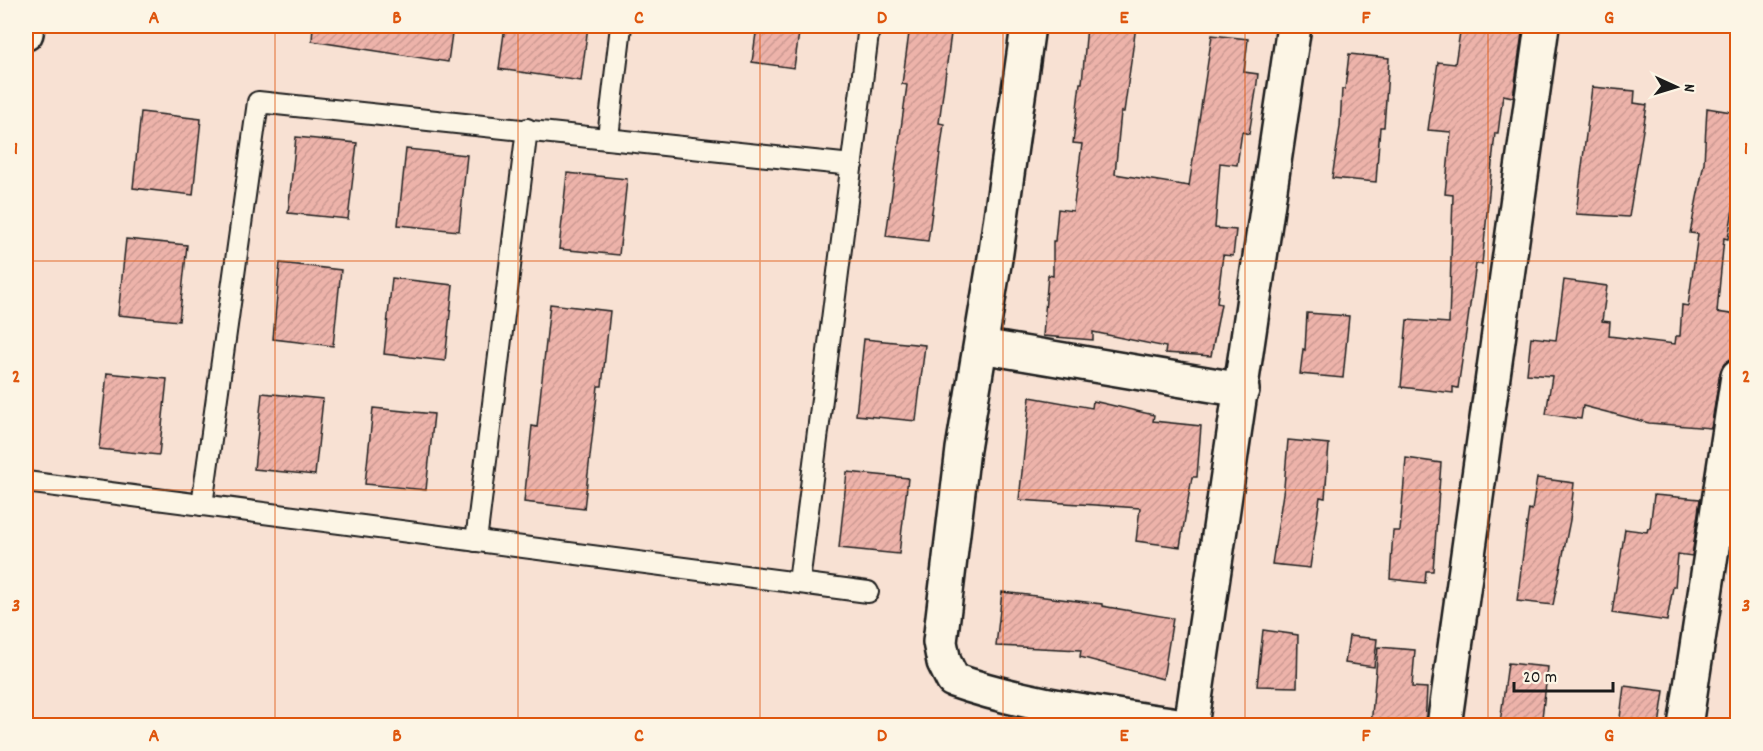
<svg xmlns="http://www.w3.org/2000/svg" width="1763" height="751" viewBox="0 0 1763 751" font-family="Dekko,sans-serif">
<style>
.building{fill:url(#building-hatch);stroke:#1c1c1c;stroke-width:1.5}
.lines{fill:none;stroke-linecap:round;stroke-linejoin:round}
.lane-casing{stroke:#1c1c1c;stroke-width:24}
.street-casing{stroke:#1c1c1c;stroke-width:38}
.secondary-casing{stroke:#1c1c1c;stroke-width:38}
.lane{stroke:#fcf5e5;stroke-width:20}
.street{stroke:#fcf5e5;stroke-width:33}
.secondary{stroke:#fcf5e5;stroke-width:33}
.grid{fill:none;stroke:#de560d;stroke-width:1.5;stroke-opacity:0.55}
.neatline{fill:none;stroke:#de560d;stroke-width:2}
.grid-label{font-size:20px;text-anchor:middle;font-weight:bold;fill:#de560d}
</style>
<defs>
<pattern id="building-hatch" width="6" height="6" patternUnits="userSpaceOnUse" patternTransform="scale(1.5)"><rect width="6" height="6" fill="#edb3aa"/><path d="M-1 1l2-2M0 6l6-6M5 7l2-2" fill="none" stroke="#cb9992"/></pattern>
</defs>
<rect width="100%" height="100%" fill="#f8e1d3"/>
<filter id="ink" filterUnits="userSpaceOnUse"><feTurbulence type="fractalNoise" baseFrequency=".0167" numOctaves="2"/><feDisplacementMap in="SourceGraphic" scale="12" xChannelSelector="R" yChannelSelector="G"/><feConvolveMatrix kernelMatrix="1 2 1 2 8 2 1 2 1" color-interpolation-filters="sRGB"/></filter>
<g filter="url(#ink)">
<!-- building -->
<g class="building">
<path d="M 313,26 L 453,26 L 448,62 L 312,41 Z"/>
<path d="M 505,26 L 588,26 L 581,81 L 499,69 Z"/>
<path d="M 757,26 L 800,26 L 794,68 L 752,62 Z"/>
<path d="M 910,26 L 952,26 L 939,123 L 944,124 L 928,241 L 886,236 L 907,85 L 902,84 Z"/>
<path d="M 1087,26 L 1136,26 L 1124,112 L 1121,112 L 1115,174 L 1189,186 L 1212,35 L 1248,39 L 1244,72 L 1258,74 L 1256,91 L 1249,134 L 1242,132 L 1237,165 L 1220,163 L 1215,228 L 1236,230 L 1233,256 L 1223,255 L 1217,303 L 1221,304 L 1211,356 L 1165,353 L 1166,347 L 1093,332 L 1093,340 L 1043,336 L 1048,275 L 1053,276 L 1053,241 L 1055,241 L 1058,209 L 1073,211 L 1082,144 L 1073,143 L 1080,83 L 1082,83 Z"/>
<path d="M 1461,26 L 1523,26 L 1513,97 L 1503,95 L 1498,133 L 1495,133 L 1482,264 L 1476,264 L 1458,388 L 1453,387 L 1453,393 L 1401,387 L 1407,320 L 1449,323 L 1453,195 L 1445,194 L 1451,132 L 1428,130 L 1438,62 L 1455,64 Z"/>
<path d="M 1349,54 L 1389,58 L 1384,127 L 1380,127 L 1376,182 L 1332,178 L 1340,127 L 1342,89 L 1345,89 Z"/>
<path d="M 1592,87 L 1635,91 L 1634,103 L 1647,105 L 1629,217 L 1576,214 Z"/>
<path d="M 1707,108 L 1737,113 L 1737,186 L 1728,239 L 1724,238 L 1717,312 L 1737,315 L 1737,358 L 1731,359 L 1724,364 L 1720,373 L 1711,428 L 1649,423 L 1583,406 L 1581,419 L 1546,414 L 1552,376 L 1527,374 L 1531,337 L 1556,340 L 1564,280 L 1607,286 L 1602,321 L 1610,322 L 1609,336 L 1675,344 L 1676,336 L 1680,336 L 1682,305 L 1688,306 L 1698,234 L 1690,233 L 1704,163 Z"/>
<path d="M 141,112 L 201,119 L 193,195 L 133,188 Z"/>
<path d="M 296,137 L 357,143 L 348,219 L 288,213 Z"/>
<path d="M 406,149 L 467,155 L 459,231 L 398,225 Z"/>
<path d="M 567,173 L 627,179 L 619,255 L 559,249 Z"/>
<path d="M 126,239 L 187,245 L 179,321 L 118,315 Z"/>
<path d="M 280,263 L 341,270 L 333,346 L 273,339 Z"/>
<path d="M 392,278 L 453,285 L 445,361 L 384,354 Z"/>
<path d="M 550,304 L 610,311 L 602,386 L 598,386 L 584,509 L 524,502 L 532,426 L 537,427 Z"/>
<path d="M 1307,313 L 1349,316 L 1343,378 L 1300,374 L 1303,349 L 1305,350 Z"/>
<path d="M 864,339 L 925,345 L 916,421 L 856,415 Z"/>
<path d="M 107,373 L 167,379 L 159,455 L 99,449 Z"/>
<path d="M 262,393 L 323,399 L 315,475 L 254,469 Z"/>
<path d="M 1030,397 L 1092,408 L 1093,401 L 1154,415 L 1153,421 L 1201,426 L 1197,477 L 1192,477 L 1180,547 L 1136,541 L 1140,508 L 1019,500 Z"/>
<path d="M 373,408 L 434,414 L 426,490 L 365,484 Z"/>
<path d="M 1288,440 L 1329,444 L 1325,498 L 1320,497 L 1310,568 L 1272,564 L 1284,487 Z"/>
<path d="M 1406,458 L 1441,463 L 1433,571 L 1426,571 L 1425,583 L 1390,579 L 1393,531 L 1400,531 Z"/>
<path d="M 847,472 L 908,478 L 899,554 L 839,548 Z"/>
<path d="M 1537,478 L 1574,483 L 1570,520 L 1553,605 L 1517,601 L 1526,530 L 1529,509 L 1532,510 Z"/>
<path d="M 1654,495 L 1700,499 L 1692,556 L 1678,554 L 1675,587 L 1673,587 L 1667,621 L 1612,613 L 1625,529 L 1647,532 L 1648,528 L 1650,528 Z"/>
<path d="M 1002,592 L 1102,604 L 1102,606 L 1173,618 L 1163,679 L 1080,657 L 1081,650 L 996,646 Z"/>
<path d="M 1263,630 L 1298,635 L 1297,687 L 1257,686 Z"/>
<path d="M 1349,636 L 1377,639 L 1374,667 L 1345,663 Z"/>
<path d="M 1378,647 L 1415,650 L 1412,687 L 1427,688 L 1425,726 L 1371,726 Z"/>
<path d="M 1508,663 L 1548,667 L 1541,726 L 1500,723 Z"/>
<path d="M 1624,686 L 1664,691 L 1659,726 L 1619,726 Z"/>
</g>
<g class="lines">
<defs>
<g id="lane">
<path d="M 608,137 L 621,26"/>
<path d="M 26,482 L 868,592"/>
<path d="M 202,505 L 258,102 L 852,165"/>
<path d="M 476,541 L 527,129"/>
<path d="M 799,582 L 869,26"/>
</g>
<g id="street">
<path d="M 1028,26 L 996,252 L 963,449 L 940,642 L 944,662 L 953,680 C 1027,706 1106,714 1184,726"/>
<path d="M 981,346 L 1242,390"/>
<path d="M 1191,726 L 1294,26"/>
<path d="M 1444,726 L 1542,26"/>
<path d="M 1685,726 L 1738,376"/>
</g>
<path id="secondary" d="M 26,33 L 27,26"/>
</defs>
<!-- lane casing -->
<use href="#lane" class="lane-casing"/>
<!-- street casing -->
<use href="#street" class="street-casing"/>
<!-- secondary casing -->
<use href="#secondary" class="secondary-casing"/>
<!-- lane -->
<use href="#lane" class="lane"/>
<!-- street -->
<use href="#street" class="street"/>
<!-- secondary -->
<use href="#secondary" class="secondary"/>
</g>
</g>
<!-- grid -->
<path class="grid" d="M 275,26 L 275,726M 518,26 L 518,726M 760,26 L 760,726M 1003,26 L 1003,726M 1245,26 L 1245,726M 1488,26 L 1488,726M 26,261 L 1738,261M 26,490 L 1738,490"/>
<!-- margin -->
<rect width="1763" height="751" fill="none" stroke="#fcf5e5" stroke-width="66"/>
<!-- north arrow -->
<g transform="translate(1676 87) rotate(94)" stroke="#fcf5e5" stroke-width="4.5" paint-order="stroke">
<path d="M0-4.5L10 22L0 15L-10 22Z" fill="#1c1c1c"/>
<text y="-9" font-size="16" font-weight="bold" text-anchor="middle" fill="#1c1c1c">N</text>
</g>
<!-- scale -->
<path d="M1514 682v9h99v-9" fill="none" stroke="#1c1c1c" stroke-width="3"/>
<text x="1523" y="682" font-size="18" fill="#1c1c1c" stroke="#fcf5e5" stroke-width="4.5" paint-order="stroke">20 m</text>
<rect x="33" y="33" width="1697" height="685" class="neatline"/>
<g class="grid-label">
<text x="154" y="23">A</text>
<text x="397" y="23">B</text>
<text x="639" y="23">C</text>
<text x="882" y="23">D</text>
<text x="1124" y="23">E</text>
<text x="1366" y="23">F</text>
<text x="1609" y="23">G</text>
<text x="16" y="154">1</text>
<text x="1746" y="154">1</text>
<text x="16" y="382">2</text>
<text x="1746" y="382">2</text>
<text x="16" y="611">3</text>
<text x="1746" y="611">3</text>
<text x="154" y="741">A</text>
<text x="397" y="741">B</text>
<text x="639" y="741">C</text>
<text x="882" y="741">D</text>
<text x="1124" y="741">E</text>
<text x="1366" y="741">F</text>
<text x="1609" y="741">G</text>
</g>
</svg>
